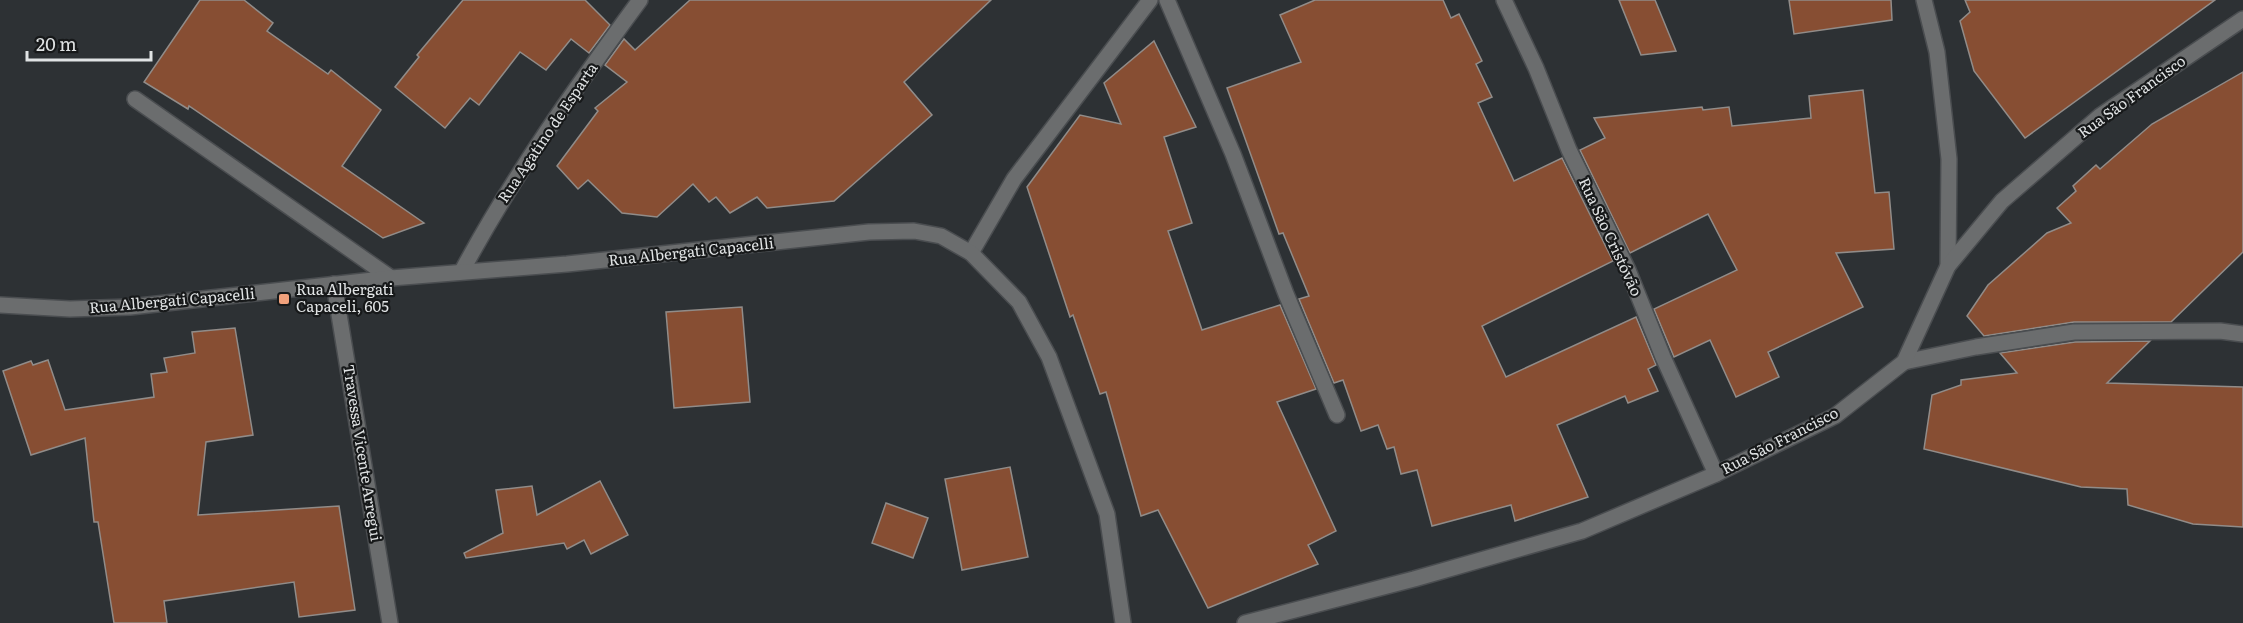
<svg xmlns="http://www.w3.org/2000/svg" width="2243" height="623" viewBox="0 0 2243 623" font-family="Literata,serif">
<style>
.building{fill:#874e33;stroke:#918c89;stroke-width:1.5}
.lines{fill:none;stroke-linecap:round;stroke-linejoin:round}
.minor-casing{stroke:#4a4d50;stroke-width:18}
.minor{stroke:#6b6d6e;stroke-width:15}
.poi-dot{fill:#f1a17c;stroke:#17191a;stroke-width:2}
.labels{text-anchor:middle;stroke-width:4.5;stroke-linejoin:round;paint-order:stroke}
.street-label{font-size:15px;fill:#e0e3e4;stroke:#17191a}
.poi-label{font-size:15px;fill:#e0e3e4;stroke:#17191a;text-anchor:start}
</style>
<rect width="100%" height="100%" fill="#2d3134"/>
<!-- building -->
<g class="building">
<path d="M 200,0 L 244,0 L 273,23 L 267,31 L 328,74 L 331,70 L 381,110 L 342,166 L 424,223 L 383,238 L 189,106 L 188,109 L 144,82 Z"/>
<path d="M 463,0 L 585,0 L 610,25 L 589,53 L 571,39 L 546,70 L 520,52 L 479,105 L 470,98 L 445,128 L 395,87 L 419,57 L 417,55 Z"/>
<path d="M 690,0 L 991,0 L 904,82 L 932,115 L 834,201 L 767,208 L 757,197 L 730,213 L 716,197 L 709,202 L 693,184 L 657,217 L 622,213 L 588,180 L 578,189 L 557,166 L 598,111 L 595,108 L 627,82 L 605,65 L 624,39 L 635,50 Z"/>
<path d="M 1315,0 L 1443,0 L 1451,18 L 1459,14 L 1482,61 L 1476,64 L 1492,97 L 1478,103 L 1514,181 L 1562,158 L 1613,261 L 1482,326 L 1506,377 L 1636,317 L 1656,365 L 1648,369 L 1658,391 L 1628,403 L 1625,396 L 1557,425 L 1588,497 L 1515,521 L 1511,505 L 1432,526 L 1417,470 L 1401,474 L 1394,447 L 1387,449 L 1378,425 L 1361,431 L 1343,380 L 1334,383 L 1299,299 L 1309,296 L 1283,233 L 1279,234 L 1227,88 L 1301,62 L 1280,15 Z"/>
<path d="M 1619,0 L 1655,0 L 1676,51 L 1641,55 Z"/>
<path d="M 1789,0 L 1891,0 L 1892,20 L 1794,34 Z"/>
<path d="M 1965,0 L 2215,0 L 2025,138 L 1974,71 L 1960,21 L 1970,12 Z"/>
<path d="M 1154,41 L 1196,127 L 1164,137 L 1192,223 L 1168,231 L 1202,330 L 1280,305 L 1316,389 L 1277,402 L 1336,531 L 1308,545 L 1318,564 L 1208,608 L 1158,510 L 1141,516 L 1106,392 L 1100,394 L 1073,315 L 1070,317 L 1027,187 L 1080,115 L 1121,124 L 1104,83 Z"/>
<path d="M 2243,72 L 2243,252 L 2171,322 L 2074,322 L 1984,336 L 1967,316 L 1988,285 L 2047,233 L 2071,223 L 2057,208 L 2076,191 L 2073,186 L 2096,165 L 2100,169 L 2152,124 Z"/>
<path d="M 1863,90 L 1875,193 L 1889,192 L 1894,249 L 1836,253 L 1863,307 L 1768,352 L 1779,377 L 1736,397 L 1710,340 L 1674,357 L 1654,309 L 1737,270 L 1708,214 L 1630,253 L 1580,150 L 1605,138 L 1594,118 L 1702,107 L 1703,110 L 1729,107 L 1732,126 L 1811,118 L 1809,96 Z"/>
<path d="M 742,307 L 750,402 L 674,408 L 666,312 Z"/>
<path d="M 235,328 L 253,435 L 206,442 L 198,515 L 339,506 L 355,610 L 299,617 L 294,582 L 164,601 L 167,623 L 114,623 L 98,522 L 94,522 L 85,438 L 31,455 L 3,371 L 31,361 L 33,365 L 48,360 L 65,410 L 154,397 L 151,374 L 167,372 L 164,358 L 195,353 L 192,332 Z"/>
<path d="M 2150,341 L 2107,383 L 2243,387 L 2243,527 L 2193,524 L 2128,505 L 2127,489 L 2081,487 L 1924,449 L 1932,395 L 1961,385 L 1961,380 L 2017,373 L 2000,353 L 2075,342 Z"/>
<path d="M 1010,467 L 1028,557 L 962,570 L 945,479 Z"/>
<path d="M 600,481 L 628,535 L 591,554 L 584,540 L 567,549 L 564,543 L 466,558 L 464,553 L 503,533 L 496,490 L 532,486 L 537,515 Z"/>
<path d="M 886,503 L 928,518 L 913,558 L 872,543 Z"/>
</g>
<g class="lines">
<defs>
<g id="minor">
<path d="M 1167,0 L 1233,154 L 1286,294 L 1337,415"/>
<path d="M 1504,0 L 1536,68 L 1569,150 L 1628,270 L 1663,357 L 1716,474"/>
<path d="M 1924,0 L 1937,52 L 1949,159 L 1948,266"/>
<path d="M 135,99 L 391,278"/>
<path d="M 971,253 L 1014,179 L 1150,0"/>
<path d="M 462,271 C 513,176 576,87 640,0"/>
<path d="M 334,284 L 390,623"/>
<path d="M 0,305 L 70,309 L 130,307 L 391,278 L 567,264 L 869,232 L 914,231 L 941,236 L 971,253 L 1019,302 L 1049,357 L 1107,514 L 1123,623"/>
<path d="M 1904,362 L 1976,347 L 2074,332 L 2220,331 L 2243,334"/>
<path d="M 1245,623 L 1414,579 L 1582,531 L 1716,474 L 1835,416 L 1904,362 L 1948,266 L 2002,201 L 2100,116 L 2243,19"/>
</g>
</defs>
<!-- minor casing -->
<use href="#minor" class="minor-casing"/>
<!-- minor -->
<use href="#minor" class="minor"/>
</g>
<!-- markers -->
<rect class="poi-dot" x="278" y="293" width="12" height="12" rx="3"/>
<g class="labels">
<!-- street labels -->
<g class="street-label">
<text transform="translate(2132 97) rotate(-36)" y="5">Rua São Francisco</text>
<text transform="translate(548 133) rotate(-56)" y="5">Rua Agatino de Esparta</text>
<text transform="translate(1610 237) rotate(65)" y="5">Rua São Cristóvão</text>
<text transform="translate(691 252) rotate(-6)" y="5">Rua Albergati Capacelli</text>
<text transform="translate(172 301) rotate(-5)" y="5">Rua Albergati Capacelli</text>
<text transform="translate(1780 441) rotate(-27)" y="5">Rua São Francisco</text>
<text transform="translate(362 453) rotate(81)" y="5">Travessa Vicente Arregui</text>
</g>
<!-- poi labels -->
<g class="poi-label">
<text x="296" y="295">Rua Albergati<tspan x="296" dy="17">Capaceli, 605</tspan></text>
</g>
</g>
<!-- scale -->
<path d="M27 51v9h124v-9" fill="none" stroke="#e0e3e4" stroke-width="3"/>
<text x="36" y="51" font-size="18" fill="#e0e3e4" stroke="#17191a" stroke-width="4.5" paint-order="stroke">20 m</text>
</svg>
